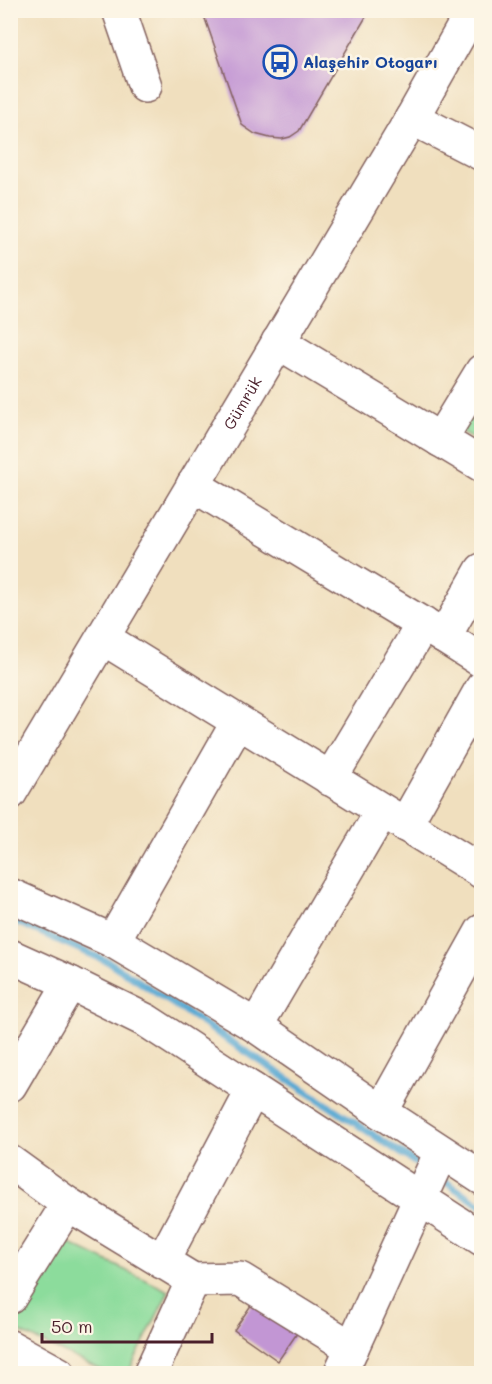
<svg xmlns="http://www.w3.org/2000/svg" width="492" height="1384" viewBox="0 0 492 1384" font-family="Mali,sans-serif">
<style>
.green{fill:#8cdc9c;stroke:#6b7e64;stroke-width:1.5}
.lines{fill:none;stroke-linecap:round;stroke-linejoin:round}
.stream{stroke:#59a9d3;stroke-width:7}
.building{fill:#c296d4}
.minor-casing{stroke:#84625e;stroke-width:36}
.minor{stroke:#fff;stroke-width:33}
.labels{text-anchor:middle;stroke-width:5;stroke-linejoin:round;paint-order:stroke}
.transit-label{font-size:16px;font-weight:bold;fill:#164399;stroke:#fcf5e5;text-anchor:start}
.street-label{font-size:16px;fill:#4a1f2b;stroke:#fcf5e5}
</style>
<rect width="100%" height="100%" fill="#fcf5e5"/>
<filter id="ink" filterUnits="userSpaceOnUse"><feTurbulence type="fractalNoise" baseFrequency=".0167" numOctaves="2"/><feDisplacementMap in="SourceGraphic" scale="12" xChannelSelector="R" yChannelSelector="G"/><feConvolveMatrix kernelMatrix="1 2 1 2 8 2 1 2 1" color-interpolation-filters="sRGB"/></filter>
<filter id="wash" filterUnits="userSpaceOnUse"><feTurbulence type="fractalNoise" baseFrequency=".008" numOctaves="4" result="noise"/><feDisplacementMap in="SourceGraphic" scale="24" xChannelSelector="R" yChannelSelector="G"/><feGaussianBlur stdDeviation="1.35" result="paint"/><feColorMatrix in="noise" values="0 0 0 0 0 0 0 0 0 0 0 0 0 0 0 0 0 1.4 0 .05"/><feComposite in="paint" operator="in"/></filter>
<g filter="url(#wash)">
<rect width="100%" height="100%" fill="#f0dfbe"/>
<!-- green -->
<g class="green">
<path d="M 481,386 L 481,443 L 458,429 Z"/>
<path d="M 58,1238 L 169,1291 L 128,1373 L 108,1373 L 11,1328 L 11,1321 Z"/>
</g>
<g class="lines">
<!-- stream -->
<g class="stream">
<path d="M 10,919 L 109,962 L 424,1168"/>
<path d="M 438,1177 L 482,1206"/>
</g>
</g>
<g id="blocks">
<!-- building -->
<g class="building">
<path d="M 202,10 L 370,10 L 299,131 L 290,137 L 282,139 L 270,138 L 255,134 L 242,125 Z"/>
<path d="M 256,1298 L 300,1329 L 278,1361 L 234,1330 Z"/>
</g>
</g>
</g>
<g filter="url(#ink)">
<use href="#blocks" fill-opacity="0" stroke="#84625e" stroke-width="1.5"/>
<g class="lines">
<defs>
<g id="minor">
<path d="M 119,10 L 145,86"/>
<path d="M 412,118 L 482,154"/>
<path d="M 278,342 L 482,465"/>
<path d="M 440,440 L 482,371"/>
<path d="M 193,485 L 444,637 L 482,661"/>
<path d="M 444,637 L 482,570"/>
<path d="M 103,638 L 482,872"/>
<path d="M 330,779 L 423,624"/>
<path id="s1" d="M 10,793 L 412,118 L 473,10"/>
<path d="M 405,825 L 482,688"/>
<path d="M 10,895 L 113,941 L 256,1026 L 381,1112 L 482,1178"/>
<path d="M 113,941 L 238,722"/>
<path d="M 10,956 L 70,983 L 147,1021 L 482,1239"/>
<path d="M 256,1026 L 382,811"/>
<path d="M 10,1085 L 70,983"/>
<path d="M 381,1112 L 482,931"/>
<path d="M 10,1162 L 68,1204 L 193,1280 L 240,1279 L 352,1348"/>
<path d="M 162,1262 L 253,1090"/>
<path d="M 10,1297 L 68,1204"/>
<path d="M 10,1347 L 59,1374"/>
<path d="M 150,1374 L 193,1280"/>
<path d="M 340,1374 L 441,1152"/>
</g>
</defs>
<!-- minor casing -->
<use href="#minor" class="minor-casing"/>
<!-- minor -->
<use href="#minor" class="minor"/>
</g>
</g>
<!-- icons -->
<defs>
<symbol id="bus-ring" viewBox="-11 -11 22 22"><circle r="9.5" fill="#fcf5e5" stroke="#1a4fb4" stroke-width="1.5"/><path d="M-5-6H5V4H4V6H2V4H-2V6H-4V4H-5ZM-3.5-4V0h7V-4ZM-3.5 1.2v1.5H-2V1.2ZM2 1.2v1.5H3.5V1.2Z" fill="#1a4fb4"/></symbol>
</defs>
<g fill-rule="evenodd">
<use href="#bus-ring" x="261" y="43" width="38" height="38"/>
</g>
<g class="labels">
<!-- transit labels -->
<g class="transit-label">
<text x="303" y="68">Alaşehir Otogarı</text>
</g>
<!-- street labels -->
<g class="street-label">
<text dy="6" stroke="none"><textPath href="#s1" startOffset="454">Gümrük</textPath></text>
</g>
</g>
<!-- margin -->
<rect width="492" height="1384" fill="none" stroke="#fcf5e5" stroke-width="36"/>
<!-- scale -->
<path d="M42 1333v9h170v-9" fill="none" stroke="#4a1f2b" stroke-width="3"/>
<text x="51" y="1333" font-size="18" fill="#4a1f2b" stroke="#fcf5e5" stroke-width="4.5" paint-order="stroke">50 m</text>
</svg>
